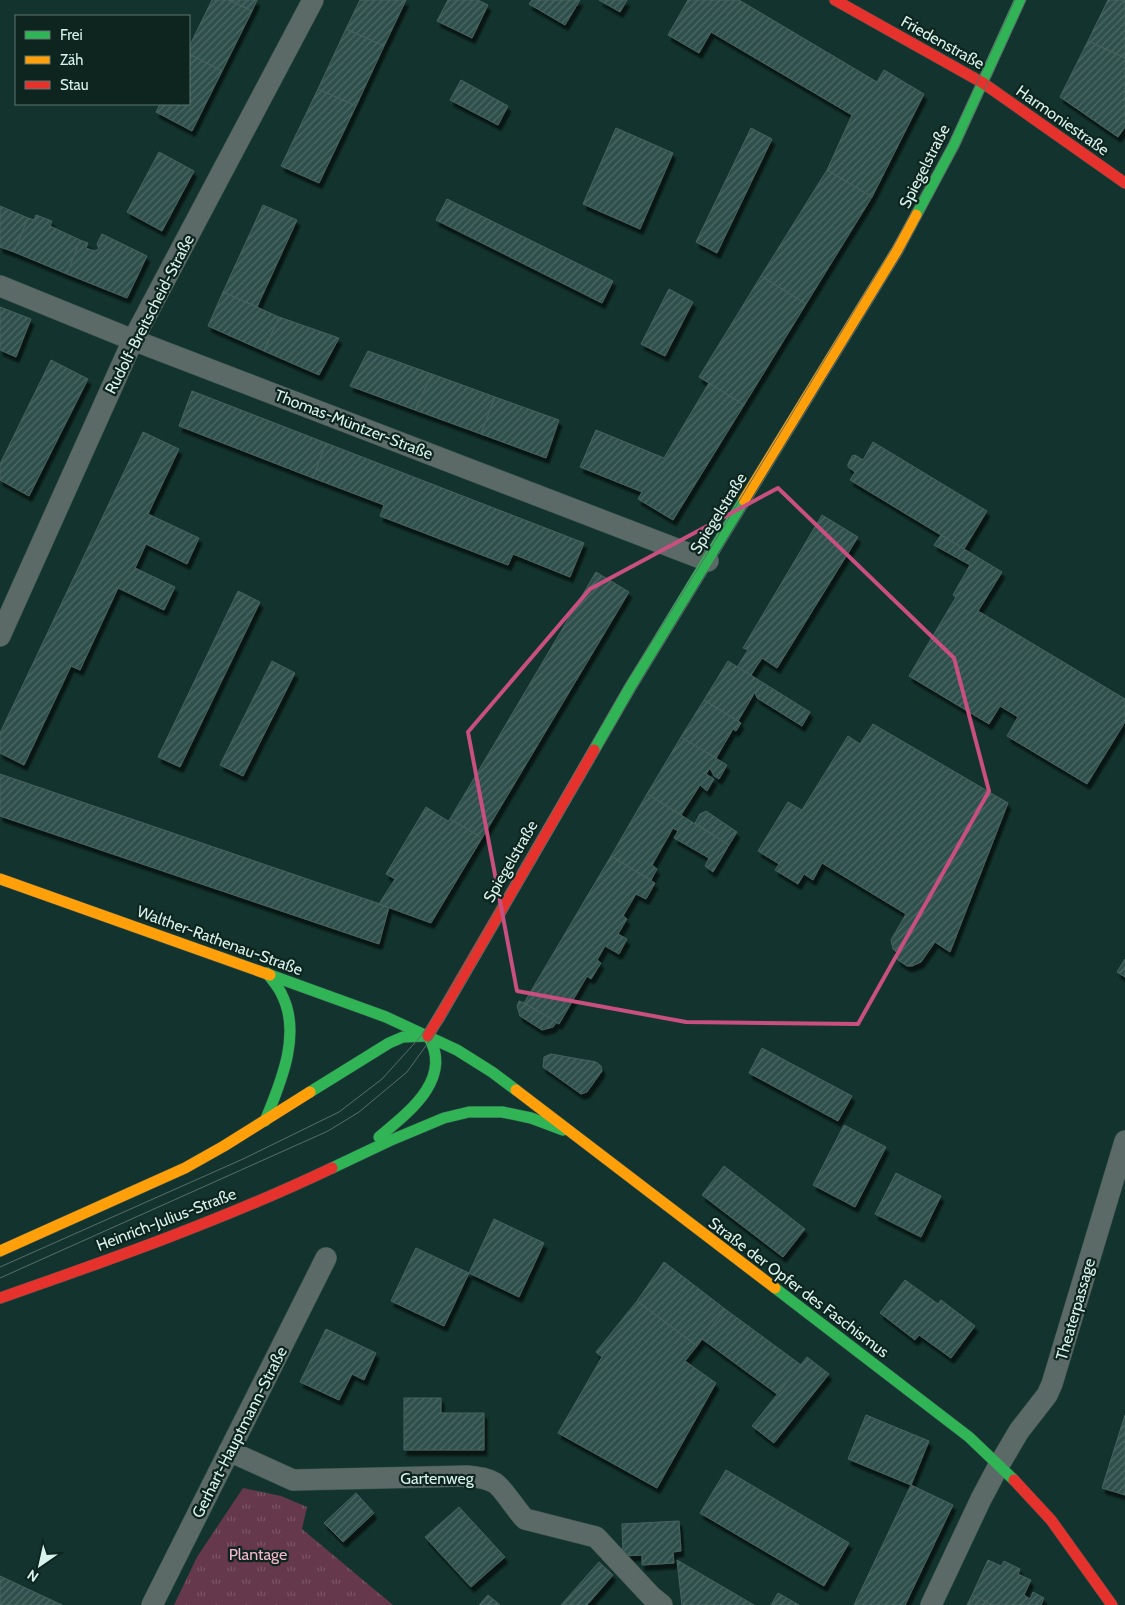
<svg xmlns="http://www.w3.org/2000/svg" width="1125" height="1605" viewBox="0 0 1125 1605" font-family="Cabin,sans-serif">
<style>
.grass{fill:url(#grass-tufts)}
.building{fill:url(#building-hatch);stroke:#48625f;filter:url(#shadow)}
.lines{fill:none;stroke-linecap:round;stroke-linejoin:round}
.street-casing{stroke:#35504b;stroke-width:22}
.fast-casing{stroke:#35504b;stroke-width:12}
.slow-casing{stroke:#35504b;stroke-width:12}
.jam-casing{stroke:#35504b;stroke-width:12}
.street{stroke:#5b6a66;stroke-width:21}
.fast{stroke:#30b455;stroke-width:11}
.slow{stroke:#ff9f0a;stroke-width:11}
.jam{stroke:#e5322d;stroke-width:11}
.tram{stroke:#5a6d6a;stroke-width:1}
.marked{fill:none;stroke:#c84f7f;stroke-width:4;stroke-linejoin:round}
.labels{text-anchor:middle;stroke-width:4.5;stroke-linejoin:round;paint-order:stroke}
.street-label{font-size:16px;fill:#d8f3eb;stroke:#0e241e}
.park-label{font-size:16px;fill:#f6b6cc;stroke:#0e241e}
</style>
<defs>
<pattern id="grass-tufts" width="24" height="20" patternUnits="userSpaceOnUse" patternTransform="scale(1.25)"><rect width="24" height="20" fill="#66384b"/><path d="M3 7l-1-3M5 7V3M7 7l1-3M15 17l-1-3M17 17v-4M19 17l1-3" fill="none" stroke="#7b5565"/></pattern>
<pattern id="building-hatch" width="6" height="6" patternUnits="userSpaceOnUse" patternTransform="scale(1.25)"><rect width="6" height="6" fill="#2f504c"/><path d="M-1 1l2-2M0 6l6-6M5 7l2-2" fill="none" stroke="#4c6a66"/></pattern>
<filter id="shadow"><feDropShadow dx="3" dy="5.5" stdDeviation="1" flood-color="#0009"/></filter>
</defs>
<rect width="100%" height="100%" fill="#13342e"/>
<!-- grass -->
<path class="grass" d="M 243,1488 L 281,1496 L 307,1507 L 302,1529 L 393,1605 L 174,1605 L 197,1557 Z"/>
<!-- building -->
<g class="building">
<path d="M 212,0 L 229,0 L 252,11 L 222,71 L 189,54 L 189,47 Z"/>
<path d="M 229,0 L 257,0 L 252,11 Z"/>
<path d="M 360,0 L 406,0 L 384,46 L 346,29 Z"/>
<path d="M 448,0 L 478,0 L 488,5 L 472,38 L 437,21 Z"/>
<path d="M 532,0 L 580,0 L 565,25 L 529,4 Z"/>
<path d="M 599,0 L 627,0 L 620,12 Z"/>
<path d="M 688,0 L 739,0 L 877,82 L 884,70 L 924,94 L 872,197 L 827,170 L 852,115 L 711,32 L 699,53 L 668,35 Z"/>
<path d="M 1108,0 L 1125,0 L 1125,58 L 1088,41 Z"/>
<path d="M 346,29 L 384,46 L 356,106 L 318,89 Z"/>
<path d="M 1088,41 L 1125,58 L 1125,127 L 1118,137 L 1060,97 Z"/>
<path d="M 189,54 L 222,71 L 192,131 L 156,112 L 160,104 L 189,104 Z"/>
<path d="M 461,80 L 508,106 L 498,125 L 450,100 Z"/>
<path d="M 318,89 L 356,106 L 319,183 L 281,166 Z"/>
<path d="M 616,128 L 673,153 L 640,229 L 583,204 Z"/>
<path d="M 751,128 L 772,139 L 717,253 L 696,242 Z"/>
<path d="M 159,152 L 194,171 L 162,231 L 127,212 Z"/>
<path d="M 827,170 L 872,197 L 806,304 L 761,276 Z"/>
<path d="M 447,199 L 613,281 L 602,303 L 436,220 Z"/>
<path d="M 263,205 L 297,220 L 257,307 L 223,292 Z"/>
<path d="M 0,206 L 28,218 L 14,252 L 0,247 Z"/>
<path d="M 36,215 L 52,221 L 50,226 L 80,240 L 67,274 L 14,252 L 28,218 L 34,220 Z"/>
<path d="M 102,234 L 147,256 L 127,298 L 67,274 L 80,240 L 88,243 L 86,248 L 94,251 L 99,249 L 97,244 Z"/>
<path d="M 761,276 L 806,304 L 744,405 L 699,377 Z"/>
<path d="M 669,289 L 693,302 L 665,356 L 641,344 Z"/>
<path d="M 223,292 L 279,317 L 264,351 L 208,326 Z"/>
<path d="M 0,307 L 31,319 L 16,357 L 0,350 Z"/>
<path d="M 279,317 L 339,338 L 319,375 L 264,351 Z"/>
<path d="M 368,351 L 432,374 L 415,410 L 350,386 Z"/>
<path d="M 51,360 L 88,379 L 29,496 L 0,480 L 0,464 Z"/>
<path d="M 432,374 L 495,397 L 481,434 L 415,410 Z"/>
<path d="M 709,383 L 744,405 L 673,520 L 638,499 L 642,492 L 580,467 L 596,430 L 664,458 Z"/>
<path d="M 192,391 L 326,443 L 313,478 L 179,426 Z"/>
<path d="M 495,397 L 559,420 L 546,458 L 481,434 Z"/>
<path d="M 143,432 L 179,449 L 148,514 L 199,538 L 187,564 L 146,544 L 135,568 L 175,587 L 164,610 L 118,588 L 80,670 L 71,666 L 24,765 L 0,753 L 0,733 Z"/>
<path d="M 873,442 L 987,511 L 964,549 L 850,480 L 855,472 L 848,467 L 848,464 L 852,456 L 855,455 L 863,460 Z"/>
<path d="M 326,443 L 584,543 L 570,577 L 513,554 L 508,565 L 380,516 L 384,505 L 313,478 Z"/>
<path d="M 822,515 L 858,537 L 777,668 L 762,658 L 751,675 L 737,667 L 748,650 L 743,648 Z"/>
<path d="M 941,535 L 1002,572 L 978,611 L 1125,699 L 1125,722 L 1087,784 L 1007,736 L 1018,717 L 1000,706 L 989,724 L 909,676 L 956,597 L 953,595 L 970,565 L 934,545 Z"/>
<path d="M 596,572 L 629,592 L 482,838 L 450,819 Z"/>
<path d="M 238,591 L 260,602 L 180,767 L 158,757 Z"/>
<path d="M 272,661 L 295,673 L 243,776 L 220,765 Z"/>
<path d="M 728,661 L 810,712 L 802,726 L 757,698 L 755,692 L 738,721 L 704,700 Z"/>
<path d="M 704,700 L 741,723 L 736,731 L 733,729 L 716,758 L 681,737 Z"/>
<path d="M 873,724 L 1008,803 L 950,952 L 935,942 L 921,962 L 912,966 L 907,966 L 898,960 L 897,955 L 898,954 L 893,949 L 891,940 L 906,914 L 822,863 L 813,880 L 804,874 L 798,884 L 775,870 L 779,864 L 758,851 L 788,802 L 802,810 L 848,736 L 860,744 Z"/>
<path d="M 681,737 L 727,765 L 719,779 L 714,776 L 710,768 L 706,774 L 714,779 L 707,791 L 700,785 L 681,815 L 647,794 Z"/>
<path d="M 0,774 L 389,907 L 379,944 L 0,816 Z"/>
<path d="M 647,794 L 729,845 L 713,872 L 705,866 L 709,858 L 674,838 L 678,831 L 673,828 L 652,865 L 657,869 L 651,880 L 611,856 Z"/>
<path d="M 426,807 L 448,821 L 450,819 L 482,838 L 431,923 L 379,904 L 395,879 L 386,874 Z"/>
<path d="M 706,811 L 737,832 L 729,845 L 695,823 L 700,814 Z"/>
<path d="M 611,856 L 655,883 L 646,899 L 636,894 L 623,916 L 627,919 L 618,934 L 627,939 L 619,954 L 605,946 L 597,960 L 601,963 L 591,979 L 587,976 L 559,1024 L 524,1003 Z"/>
<path d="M 1125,959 L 1125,977 L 1117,972 Z"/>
<path d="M 519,1001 L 524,1003 L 557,1022 L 553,1027 L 542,1030 L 520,1016 L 517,1006 Z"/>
<path d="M 762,1048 L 852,1096 L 838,1121 L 749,1073 Z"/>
<path d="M 551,1054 L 596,1062 L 601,1066 L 602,1071 L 587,1092 L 581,1094 L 543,1067 L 544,1057 Z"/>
<path d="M 844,1125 L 886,1147 L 855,1207 L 813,1185 Z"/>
<path d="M 724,1166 L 805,1229 L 783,1257 L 702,1195 Z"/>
<path d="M 896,1173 L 941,1196 L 921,1237 L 875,1214 Z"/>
<path d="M 494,1219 L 544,1243 L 519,1297 L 469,1273 Z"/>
<path d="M 416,1248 L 469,1273 L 444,1326 L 391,1301 Z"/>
<path d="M 664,1262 L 725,1309 L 697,1346 L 637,1301 Z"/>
<path d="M 905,1280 L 938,1304 L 941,1300 L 975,1326 L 951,1358 L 919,1335 L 915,1340 L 880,1313 Z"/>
<path d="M 637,1301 L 697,1346 L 685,1361 L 716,1383 L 657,1488 L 558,1433 L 602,1357 L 596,1352 Z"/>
<path d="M 725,1309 L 801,1365 L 777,1394 L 702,1339 Z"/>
<path d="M 326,1329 L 376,1353 L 364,1380 L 352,1374 L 339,1400 L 300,1382 Z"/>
<path d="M 807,1357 L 829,1374 L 774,1443 L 752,1426 Z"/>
<path d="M 404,1398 L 441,1398 L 441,1413 L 484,1413 L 484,1450 L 404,1450 Z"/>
<path d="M 866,1415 L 929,1441 L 911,1485 L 848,1459 Z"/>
<path d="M 1125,1415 L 1125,1495 L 1102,1488 Z"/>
<path d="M 726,1470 L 849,1543 L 824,1586 L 700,1513 Z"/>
<path d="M 911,1485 L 953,1505 L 905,1605 L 854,1605 Z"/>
<path d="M 356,1493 L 374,1513 L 343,1542 L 324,1523 Z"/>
<path d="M 459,1507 L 505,1557 L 471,1587 L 425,1537 Z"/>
<path d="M 679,1521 L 681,1551 L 673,1552 L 674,1563 L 642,1565 L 642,1555 L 623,1556 L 622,1524 Z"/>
<path d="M 677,1560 L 754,1605 L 682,1605 Z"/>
<path d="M 988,1560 L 1001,1566 L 1004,1561 L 1020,1569 L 1018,1574 L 1031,1580 L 1024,1595 L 1030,1599 L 1033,1592 L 1044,1598 L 1041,1605 L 993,1605 L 972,1595 Z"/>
<path d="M 599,1562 L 613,1575 L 587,1605 L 561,1605 Z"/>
<path d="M 0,1576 L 62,1605 L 0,1605 Z"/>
<path d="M 778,1593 L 799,1605 L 771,1605 Z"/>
<path d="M 488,1595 L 500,1605 L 479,1605 Z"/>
<path d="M 972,1595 L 993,1605 L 967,1605 Z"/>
</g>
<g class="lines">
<defs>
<g id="street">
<path d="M 0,286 L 133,340 L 708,561"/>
<path d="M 0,636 L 133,340 L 313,0"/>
<path d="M 229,1451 L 293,1480 L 468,1476 C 477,1477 487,1478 495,1483 C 503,1488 516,1510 525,1519 L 596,1537 L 651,1596 L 662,1605"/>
<path d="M 152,1605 L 326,1258"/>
<path d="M 931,1605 L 981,1499 L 999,1465 L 1019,1431 L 1047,1395 L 1052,1384 L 1125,1141"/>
</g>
<g id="fast">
<path d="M 916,215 L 954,145 L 1020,0"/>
<path d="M 594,750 L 630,687 L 744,500"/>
<path d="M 270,975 L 386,1017 L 457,1050 L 492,1072 L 516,1090"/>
<path d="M 310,1092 L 389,1043 L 403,1037 L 428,1036"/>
<path d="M 265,1121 C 280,1084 302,1035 282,995 C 279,987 272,980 267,973"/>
<path d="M 379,1137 C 409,1112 454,1078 428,1036"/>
<path d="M 332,1168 L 389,1141 L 444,1118 L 469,1112 L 502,1112 L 531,1118 L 563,1130"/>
<path d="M 775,1288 L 969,1437 L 1014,1480"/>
</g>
<g id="slow">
<path d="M 744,500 L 897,250 L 916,215"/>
<path d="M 0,879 L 270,975"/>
<path d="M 516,1090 L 775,1288"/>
<path d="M 0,1251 L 185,1168 L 224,1146 L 310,1092"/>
</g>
<g id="jam">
<path d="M 835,0 L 983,83 L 1125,183"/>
<path d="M 428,1036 L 594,750"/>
<path d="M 0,1298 C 112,1259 225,1219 332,1168"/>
<path d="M 1014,1480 L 1051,1520 L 1112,1605"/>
</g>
</defs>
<!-- street casing -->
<use href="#street" class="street-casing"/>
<!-- fast casing -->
<use href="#fast" class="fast-casing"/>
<!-- slow casing -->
<use href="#slow" class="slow-casing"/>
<!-- jam casing -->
<use href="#jam" class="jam-casing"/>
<!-- street -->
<use href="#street" class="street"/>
<!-- fast -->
<use href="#fast" class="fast"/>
<!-- slow -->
<use href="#slow" class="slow"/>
<!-- jam -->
<use href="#jam" class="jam"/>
<!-- tram -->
<g class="tram">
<path d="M 0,1267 L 243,1159 L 339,1112 L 382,1079 L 421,1036 L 454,983 L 626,683 L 704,559 L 893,247 L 949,143 L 1015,0"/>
<path d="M 0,1278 L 328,1131 L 359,1112 L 407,1072 L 443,1022 L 636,689 L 902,254 L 958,148 L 1026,0"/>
</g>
</g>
<!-- marked area -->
<path class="marked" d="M 778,488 L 954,658 L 989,791 L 858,1024 L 686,1022 L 517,991 L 468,732 L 590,589 Z"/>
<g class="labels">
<!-- street labels -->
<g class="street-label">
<text transform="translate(943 42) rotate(29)" y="6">Friedenstraße</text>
<text transform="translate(1063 120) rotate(35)" y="6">Harmoniestraße</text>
<text transform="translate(924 166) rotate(-63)" y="6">Spiegelstraße</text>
<text transform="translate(149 314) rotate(-63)" y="6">Rudolf-Breitscheid-Straße</text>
<text transform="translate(354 424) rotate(21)" y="6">Thomas-Müntzer-Straße</text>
<text transform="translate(718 513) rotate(-58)" y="6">Spiegelstraße</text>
<text transform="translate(510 861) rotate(-60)" y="6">Spiegelstraße</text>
<text transform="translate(220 940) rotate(20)" y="6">Walther-Rathenau-Straße</text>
<text transform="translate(166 1219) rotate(-21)" y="6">Heinrich-Julius-Straße</text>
<text transform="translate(799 1287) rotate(37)" y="6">Straße der Opfer des Faschismus</text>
<text transform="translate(1075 1309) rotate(-74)" y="6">Theaterpassage</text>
<text transform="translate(239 1432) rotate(-63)" y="6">Gerhart-Hauptmann-Straße</text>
<text x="437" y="1484">Gartenweg</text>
</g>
<!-- park labels -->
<g class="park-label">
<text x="258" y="1560">Plantage</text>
</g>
</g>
<!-- legend -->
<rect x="15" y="15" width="175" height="90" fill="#0e241e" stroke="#5f7770"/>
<rect x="25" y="31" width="25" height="8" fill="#30b455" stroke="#5f7770"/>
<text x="60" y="40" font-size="15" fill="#d8f3eb">Frei</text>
<rect x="25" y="56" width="25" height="8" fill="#ff9f0a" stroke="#5f7770"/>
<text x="60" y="65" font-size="15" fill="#d8f3eb">Zäh</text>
<rect x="25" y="81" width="25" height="8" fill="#e5322d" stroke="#5f7770"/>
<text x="60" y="90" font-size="15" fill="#d8f3eb">Stau</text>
<!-- north arrow -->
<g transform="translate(40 1565) rotate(214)" stroke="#0e241e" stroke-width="4" paint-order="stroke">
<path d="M0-4L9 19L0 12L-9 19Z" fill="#d8f3eb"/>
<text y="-8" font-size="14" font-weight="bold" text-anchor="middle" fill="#d8f3eb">N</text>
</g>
</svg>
